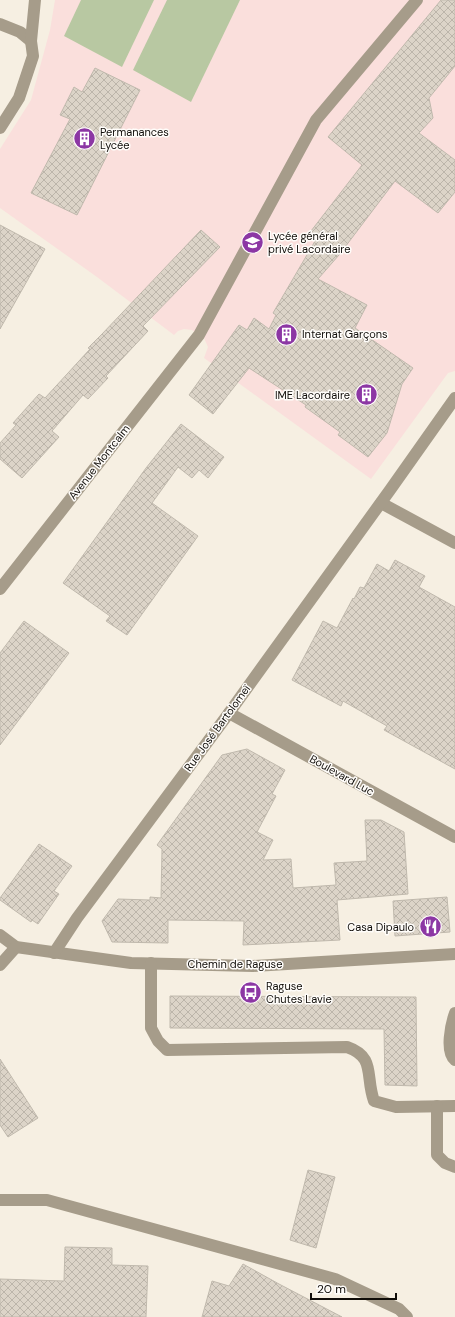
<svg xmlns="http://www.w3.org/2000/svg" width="455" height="1317" viewBox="0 0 455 1317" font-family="'DM Sans',sans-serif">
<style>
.education{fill:#fadfdc}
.green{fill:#b8c8a2}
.building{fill:url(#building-cross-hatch);stroke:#c0b9ad}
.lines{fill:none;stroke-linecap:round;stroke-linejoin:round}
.minor{stroke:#a69c8a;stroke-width:12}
.labels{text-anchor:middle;stroke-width:3;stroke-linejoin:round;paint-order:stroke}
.poi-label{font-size:11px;fill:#100d09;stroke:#fffdfa;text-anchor:start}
.street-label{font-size:11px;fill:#100d09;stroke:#fffdfa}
</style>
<defs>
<pattern id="building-cross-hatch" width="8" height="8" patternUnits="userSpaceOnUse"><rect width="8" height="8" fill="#dcd4c8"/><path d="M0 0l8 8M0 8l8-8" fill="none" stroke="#bcb5aa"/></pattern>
</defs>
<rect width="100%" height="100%" fill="#f6efe2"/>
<!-- education -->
<path class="education" d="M 55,0 L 455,0 L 455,371 L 448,373 L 371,479 L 204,358 L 208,347 L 204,338 L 199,335 L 192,330 L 184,329 L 178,331 L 174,335 L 97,277 L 0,208 L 0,149 L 31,100 L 50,30 Z"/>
<!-- green -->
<g class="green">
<path d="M 81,0 L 154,0 L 122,67 L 64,36 Z"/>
<path d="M 167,0 L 240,0 L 191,102 L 133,70 Z"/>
</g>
<!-- building -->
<g class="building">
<path d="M 441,0 L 455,0 L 455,66 L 429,98 L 433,118 L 419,133 L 455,160 L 455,192 L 438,213 L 395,181 L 339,255 L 318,279 L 367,305 L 355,328 L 413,368 L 402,384 L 387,433 L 368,457 L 338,435 L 340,432 L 305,407 L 306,405 L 249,368 L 213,414 L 189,395 L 239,325 L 247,330 L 254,318 L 269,329 L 276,315 L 273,313 L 318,236 L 311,231 L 362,165 L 328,137 Z"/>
<path d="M 95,68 L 140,90 L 77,215 L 31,193 L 70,119 L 60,115 L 74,87 L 82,92 Z"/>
<path d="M 0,225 L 45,249 L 0,329 Z"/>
<path d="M 201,230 L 220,247 L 143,326 L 148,331 L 106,376 L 108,378 L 88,399 L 83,395 L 52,431 L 59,437 L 22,478 L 0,459 L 0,443 L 16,425 L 13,423 L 39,394 L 45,398 L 90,349 L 88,348 L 102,334 Z"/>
<path d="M 181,424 L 224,457 L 208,478 L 199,470 L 192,478 L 178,467 L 152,503 L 198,536 L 127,635 L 106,621 L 110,616 L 63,583 L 146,468 Z"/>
<path d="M 395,560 L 425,576 L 419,587 L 455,607 L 455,769 L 384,730 L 387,726 L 343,701 L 341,706 L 292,680 L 323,621 L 337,628 L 353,598 L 354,599 L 360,587 L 364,588 L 377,564 L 389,571 Z"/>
<path d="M 24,621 L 69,653 L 0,745 L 0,653 Z"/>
<path d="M 247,749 L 285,770 L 272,794 L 276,796 L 257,832 L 273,840 L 263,860 L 291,859 L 293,888 L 336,885 L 334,863 L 367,861 L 365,820 L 381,820 L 404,832 L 408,894 L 337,900 L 340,940 L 243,945 L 244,921 L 168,920 L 168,943 L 112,942 L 102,921 L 118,899 L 150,900 L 150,897 L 161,898 L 162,849 L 157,845 L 222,755 Z"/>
<path d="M 39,844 L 72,866 L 54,891 L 59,894 L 38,924 L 32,920 L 31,922 L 0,900 L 0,898 Z"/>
<path d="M 447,897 L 450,932 L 395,936 L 393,901 Z"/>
<path d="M 170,996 L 416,997 L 417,1086 L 385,1085 L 384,1029 L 170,1028 Z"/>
<path d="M 0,1059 L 38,1118 L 8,1137 L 0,1125 Z"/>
<path d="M 308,1170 L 335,1177 L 316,1248 L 290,1240 Z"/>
<path d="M 65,1247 L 112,1248 L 112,1265 L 148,1266 L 146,1317 L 0,1317 L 0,1279 L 64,1281 Z"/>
<path d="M 243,1264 L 279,1284 L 342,1317 L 202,1317 L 212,1281 L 229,1286 Z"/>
</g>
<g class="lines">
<!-- minor -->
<g class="minor">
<path d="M 0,24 L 20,32 L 31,41"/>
<path d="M 0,128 L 19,98 L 33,56 L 31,41 L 35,0"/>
<path d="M 381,503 L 455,543"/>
<path d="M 0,589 L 199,335 L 316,120 L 417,0"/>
<path d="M 229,713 L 455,837"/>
<path d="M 0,935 L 16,947 L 131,963 L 253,966 L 455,954"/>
<path d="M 54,953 L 77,918 L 229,713 L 390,490 L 455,398"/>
<path d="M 151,963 L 151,1028 L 158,1041 L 167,1050 L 347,1047 C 376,1057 365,1076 374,1101 L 396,1107 L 455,1106"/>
<path d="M 0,965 L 16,947"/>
<path d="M 455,1013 C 451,1024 445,1052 455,1060"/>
<path d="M 437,1106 L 437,1155 L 445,1163 L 455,1167"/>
<path d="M 0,1200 L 47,1200 L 335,1279 L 399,1309 L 407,1317"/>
</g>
</g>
<!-- icons -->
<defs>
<symbol id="building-disc" viewBox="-11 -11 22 22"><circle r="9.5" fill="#8c37a4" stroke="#fffdfa"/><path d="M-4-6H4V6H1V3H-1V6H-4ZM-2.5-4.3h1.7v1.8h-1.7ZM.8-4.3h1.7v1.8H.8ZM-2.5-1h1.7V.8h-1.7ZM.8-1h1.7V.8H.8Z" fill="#fff"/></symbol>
<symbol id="school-disc" viewBox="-11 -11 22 22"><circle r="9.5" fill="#8c37a4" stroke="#fffdfa"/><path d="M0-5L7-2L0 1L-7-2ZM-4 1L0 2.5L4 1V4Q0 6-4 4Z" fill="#fff"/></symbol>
<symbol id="restaurant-disc" viewBox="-11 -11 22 22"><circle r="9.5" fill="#8c37a4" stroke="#fffdfa"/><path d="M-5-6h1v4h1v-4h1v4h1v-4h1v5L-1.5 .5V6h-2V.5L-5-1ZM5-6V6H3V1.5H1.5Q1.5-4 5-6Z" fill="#fff"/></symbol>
<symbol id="bus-disc" viewBox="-11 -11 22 22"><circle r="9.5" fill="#8c37a4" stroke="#fffdfa"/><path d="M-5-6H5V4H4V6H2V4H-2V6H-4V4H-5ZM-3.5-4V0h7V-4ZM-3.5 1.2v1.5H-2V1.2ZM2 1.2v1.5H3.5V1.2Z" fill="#fff"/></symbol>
</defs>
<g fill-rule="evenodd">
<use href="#building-disc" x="72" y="126" width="25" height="25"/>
<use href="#school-disc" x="240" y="230" width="25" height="25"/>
<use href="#building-disc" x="274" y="322" width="25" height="25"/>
<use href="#building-disc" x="354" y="382" width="25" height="25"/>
<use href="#restaurant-disc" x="418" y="914" width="25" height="25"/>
<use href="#bus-disc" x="238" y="980" width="25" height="25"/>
</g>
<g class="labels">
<!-- poi labels -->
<g class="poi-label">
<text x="100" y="136">Permanances<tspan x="100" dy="13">Lycée</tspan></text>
<text x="268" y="240">Lycée général<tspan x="268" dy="13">privé Lacordaire</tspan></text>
<text x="302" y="338">Internat Garçons</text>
<text x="350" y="399" text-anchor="end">IME Lacordaire</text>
<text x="414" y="931" text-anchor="end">Casa Dipaulo</text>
<text x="266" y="990">Raguse<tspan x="266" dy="13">Chutes Lavie</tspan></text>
</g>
<!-- street labels -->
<g class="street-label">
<text transform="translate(99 462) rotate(-52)" y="4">Avenue Montcalm</text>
<text transform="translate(217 728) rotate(-54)" y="4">Rue José Bartolomeï</text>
<text transform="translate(342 775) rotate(29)" y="4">Boulevard Luc</text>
<text x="235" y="968">Chemin de Raguse</text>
</g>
</g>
<!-- scale -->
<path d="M311 1293v6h85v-6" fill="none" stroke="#100d09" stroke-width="2"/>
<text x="317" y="1293" font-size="12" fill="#100d09" stroke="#fffdfa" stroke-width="3" paint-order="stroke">20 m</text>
</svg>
